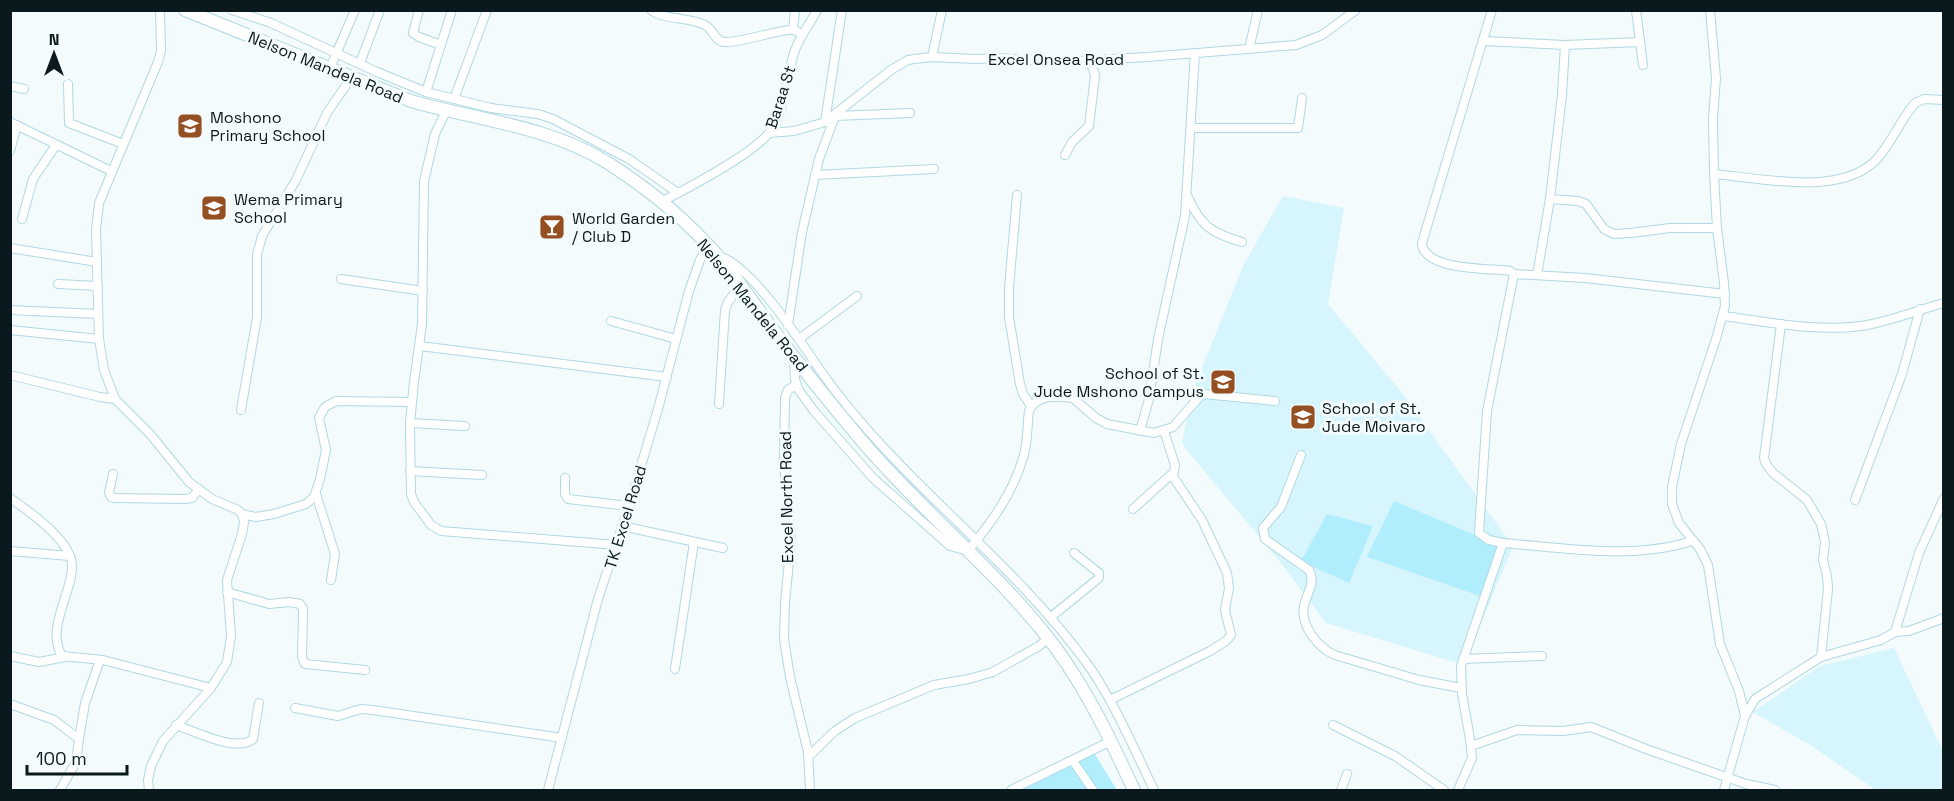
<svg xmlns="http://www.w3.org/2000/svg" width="1954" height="801" viewBox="0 0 1954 801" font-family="'Space Grotesk',sans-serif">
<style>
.built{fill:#d7f5fc}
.green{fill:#b0eefe}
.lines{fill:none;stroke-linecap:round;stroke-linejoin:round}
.street-casing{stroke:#b0d8e2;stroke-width:10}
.secondary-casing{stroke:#b0d8e2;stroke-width:14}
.street{stroke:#fff;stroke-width:8}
.secondary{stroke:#fff;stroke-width:12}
.labels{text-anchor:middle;stroke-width:6;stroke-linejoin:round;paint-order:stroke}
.street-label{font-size:16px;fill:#0a191d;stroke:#f3fbfd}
.poi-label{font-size:16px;fill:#0a191d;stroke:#f3fbfd;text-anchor:start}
</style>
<rect width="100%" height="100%" fill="#f3fbfd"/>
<!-- built -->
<g class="built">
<path d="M 1283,196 L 1344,208 L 1328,304 L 1402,393 L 1513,546 L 1464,665 L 1326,623 L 1277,558 L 1185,448 L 1182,442 L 1194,387 L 1244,264 Z"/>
<path d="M 1894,648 L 1943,751 L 1943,790 L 1876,790 L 1810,745 L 1753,712 L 1820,666 Z"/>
</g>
<!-- green -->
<g class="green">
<path d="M 1394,501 L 1501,546 L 1486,598 L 1367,557 Z"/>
<path d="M 1327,514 L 1373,526 L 1349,583 L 1301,561 Z"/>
<path d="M 1094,753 L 1117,790 L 1020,790 Z"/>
</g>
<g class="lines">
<defs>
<g id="street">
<path d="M 232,10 L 271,23 L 377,72 L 426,92 L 491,108 L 538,114 L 553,119 L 629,159 L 678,193"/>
<path d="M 419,10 L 413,33 L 419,37 L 441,45"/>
<path d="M 651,10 C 664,20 689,17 705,25 C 713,29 715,42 725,42 C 741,43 783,28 794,30 C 795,30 801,34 802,35"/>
<path d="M 1492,10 L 1422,243 C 1423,271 1490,268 1510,271 L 1514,274 L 1487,411 L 1479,533 L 1489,540 L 1503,543 C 1565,548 1632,560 1692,541"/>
<path d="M 1636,10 L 1643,65"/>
<path d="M 1710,10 L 1716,78 L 1713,118 L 1714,174 L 1717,228 L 1724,283 L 1725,306 L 1716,339 L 1681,444 L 1672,487 L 1672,504 L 1679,523 L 1700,549 L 1708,565 L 1720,644 L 1739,691 L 1745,716"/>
<path d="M 793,30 L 795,10"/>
<path d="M 1483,41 L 1565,45 L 1640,42"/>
<path d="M 1249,49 L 1258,10"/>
<path d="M 932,57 L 942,10"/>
<path d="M 360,63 L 380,10"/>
<path d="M 330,68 L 355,10"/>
<path d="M 68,84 L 69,123 L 123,144"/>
<path d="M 10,86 L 24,89"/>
<path d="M 426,92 L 452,10"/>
<path d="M 454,99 L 487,10"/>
<path d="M 446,111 L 435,134 L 424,181 L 422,324 L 414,382 L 410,423 L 411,494 L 414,502 L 431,525 L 441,531 L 617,545"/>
<path d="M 10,122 L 111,171"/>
<path d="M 825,122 L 842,10"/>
<path d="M 1191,128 L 1298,128 L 1302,98"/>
<path d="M 769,133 L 794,131 L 825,122 L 891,70 L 908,60 L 914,59 L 932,57 L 975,59 L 997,58 L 1061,62 L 1147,57 L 1296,45 L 1322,35 L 1356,10"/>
<path d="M 10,151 L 17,125"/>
<path d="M 1065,155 L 1072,142 L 1089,126 L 1095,76 L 1093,68 L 1088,61"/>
<path d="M 1714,174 C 1760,178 1840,197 1876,160 C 1892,143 1900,120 1915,103 L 1924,99 L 1944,100"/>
<path d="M 815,175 L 934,169"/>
<path d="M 1017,195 L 1009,288 L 1009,317 L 1020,384 L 1023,394 L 1031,406"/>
<path d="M 1187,195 C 1200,225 1210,233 1242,242"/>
<path d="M 1550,199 L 1578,201 L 1586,204 L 1604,229 L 1614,234 L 1631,233 L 1670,228 L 1717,228"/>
<path d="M 661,202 C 686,189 758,152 772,129 C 784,110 787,73 795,50 C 800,36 810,24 817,10"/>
<path d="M 22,219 L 33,179 L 56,145"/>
<path d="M 10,248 L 97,262"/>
<path d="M 719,256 C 752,266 800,341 820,370 C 896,479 1008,555 1086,662 C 1114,701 1133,747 1154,790"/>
<path d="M 1514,274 L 1585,278 L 1725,294"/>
<path d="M 1537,275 L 1550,199 L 1562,95 L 1565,45"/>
<path d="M 341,279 L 423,291"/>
<path d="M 58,284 L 98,286"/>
<path d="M 10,310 L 98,314"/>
<path d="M 1723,316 C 1770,322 1819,333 1867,325 C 1893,320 1918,310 1944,303"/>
<path d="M 611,321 L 676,339"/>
<path d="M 1781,324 L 1764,458 L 1766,464 L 1773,473 L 1807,500 L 1821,524 L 1825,542 L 1823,560 L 1827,576 L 1828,589 L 1821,657"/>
<path d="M 788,325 L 802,232 L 819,159 L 835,116 L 910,113"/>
<path d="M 10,330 L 99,339"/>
<path d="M 799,339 L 857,296"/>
<path d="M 420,346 L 667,377"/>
<path d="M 794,357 L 795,379 L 798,389 L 814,411 L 873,478 L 950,546 L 968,551 C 991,523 1013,493 1023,458 C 1028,443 1027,426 1029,411 C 1036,394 1058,396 1073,398 L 1096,418 L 1107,424 L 1154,433 L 1173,427 L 1200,396 L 1204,394 L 1275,401"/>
<path d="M 10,375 L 100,397 L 115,399"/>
<path d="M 796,385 L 788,390 L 785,398 L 784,464 L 791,540 L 785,603 L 784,639 L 790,677 L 808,752 L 810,790"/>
<path d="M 719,404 L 725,310 L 728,302 L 740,286"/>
<path d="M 241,410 L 257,317 L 257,255 L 262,236 L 296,180 L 327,113 L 351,78"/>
<path d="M 410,423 L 465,426"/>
<path d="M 1140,431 L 1149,399 L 1158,339 L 1185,216 L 1195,53"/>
<path d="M 1301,455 L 1281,507 L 1263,528 L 1265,539 L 1309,570 C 1316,583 1307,592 1304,606 C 1300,625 1318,648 1335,655 L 1419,680 L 1461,688"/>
<path d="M 410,471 L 482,475"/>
<path d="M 113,474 L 109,493 L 111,497 L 115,498 L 185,499 L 192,498 L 199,489"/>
<path d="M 565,478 L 565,494 L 568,499 L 629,506"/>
<path d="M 316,494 L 335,554 L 331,580"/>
<path d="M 10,498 C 30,512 61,534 70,556 C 81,581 43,625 62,656 L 103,660 L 211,688"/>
<path d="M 1855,500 L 1902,374 L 1920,309"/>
<path d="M 1133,509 L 1174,472 L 1175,465 L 1164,431"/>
<path d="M 242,514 L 256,517 L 274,514 L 306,504 L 314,497 L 320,479 L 326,450 L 319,418 L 325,407 L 336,401 L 411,402"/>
<path d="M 622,526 L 723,548"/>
<path d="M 10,551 L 70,556"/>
<path d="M 227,592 L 269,604 L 290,602 L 300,604 L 303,609 L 302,657 L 305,664 L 365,670"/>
<path d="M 1051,617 L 1099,578 L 1099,573 L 1074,553"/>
<path d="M 1895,632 L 1909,631 L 1944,618"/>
<path d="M 10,656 L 39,662 L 65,657"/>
<path d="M 1463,659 L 1542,656"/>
<path d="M 675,669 L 694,542"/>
<path d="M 1110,700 L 1210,651 L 1226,641 L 1231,635 L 1225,610 L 1229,588 L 1227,573 L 1202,520 L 1172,475"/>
<path d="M 10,704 L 54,720 L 79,739 L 76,762 L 60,790"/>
<path d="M 295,708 L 338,716 L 361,709 L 373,710 L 562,738"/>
<path d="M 176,725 C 194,731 237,753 253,739 L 259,703"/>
<path d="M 1333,725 L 1395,756 L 1444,790"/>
<path d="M 79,739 L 85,703 L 100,660"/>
<path d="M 1471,746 L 1517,730 L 1563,731 L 1591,727 L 1646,749 L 1746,784 L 1775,790"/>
<path d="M 809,756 L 835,731 L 855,718 L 934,685 L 969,679 L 993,672 L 1039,646 L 1049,638"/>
<path d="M 1073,761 L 1093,790"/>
<path d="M 149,790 L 148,780 L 151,766 L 163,741 L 211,688 L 227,662 L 231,636 L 227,580 L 242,534 L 244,522 L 242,514 L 238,510 L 212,499 L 189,482 L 150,434 L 115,399 L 104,370 L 99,339 L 96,230 L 99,203 L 158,62 L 161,51 L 160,10"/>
<path d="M 548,790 L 598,599 L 629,506 L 658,409 L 689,291 L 700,260 L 708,245"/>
<path d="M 1011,790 L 1111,741"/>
<path d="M 1341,790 L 1347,774"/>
<path d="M 1458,790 L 1472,758 L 1470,739 L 1462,694 L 1461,666 L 1503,543"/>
<path d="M 1724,790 L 1745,716 L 1755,699 L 1821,657 L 1881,640 L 1895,632 L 1919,553 L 1944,498"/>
</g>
<path id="secondary" d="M 185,10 L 411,101 C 477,120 549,126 608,163 C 644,186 679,214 708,245 C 731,269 749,297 768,323 C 798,363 830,403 862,441 C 918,507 986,562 1041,629 C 1081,677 1108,734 1134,790"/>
</defs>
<!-- street casing -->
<use href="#street" class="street-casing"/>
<!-- secondary casing -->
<use href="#secondary" class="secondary-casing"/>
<!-- street -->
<use href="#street" class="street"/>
<!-- secondary -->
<use href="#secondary" class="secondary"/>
</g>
<!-- icons -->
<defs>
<symbol id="school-square" viewBox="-11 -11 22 22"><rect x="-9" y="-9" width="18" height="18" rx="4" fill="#944f23" stroke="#f3fbfd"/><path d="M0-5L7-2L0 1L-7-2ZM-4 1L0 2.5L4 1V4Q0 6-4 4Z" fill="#fff"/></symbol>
<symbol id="bar-square" viewBox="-11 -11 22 22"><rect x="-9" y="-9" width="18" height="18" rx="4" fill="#944f23" stroke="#f3fbfd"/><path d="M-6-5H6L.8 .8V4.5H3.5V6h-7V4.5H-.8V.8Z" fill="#fff"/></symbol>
</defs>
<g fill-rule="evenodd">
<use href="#school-square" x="175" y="111" width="30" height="30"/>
<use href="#school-square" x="199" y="193" width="30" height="30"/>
<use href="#bar-square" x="537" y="212" width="30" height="30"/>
<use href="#school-square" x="1208" y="367" width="30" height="30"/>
<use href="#school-square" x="1288" y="402" width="30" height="30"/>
</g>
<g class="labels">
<!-- street labels -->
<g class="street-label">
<text x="1056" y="65">Excel Onsea Road</text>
<text transform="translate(326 67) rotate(22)" y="6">Nelson Mandela Road</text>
<text transform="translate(780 97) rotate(-72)" y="6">Baraa St</text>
<text transform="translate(753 305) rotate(51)" y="6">Nelson Mandela Road</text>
<text transform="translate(786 497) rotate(-91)" y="6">Excel North Road</text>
<text transform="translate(625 517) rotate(-73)" y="6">TK Excel Road</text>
</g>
<!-- poi labels -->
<g class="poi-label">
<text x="210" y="123">Moshono<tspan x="210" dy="18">Primary School</tspan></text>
<text x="234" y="205">Wema Primary<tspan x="234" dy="18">School</tspan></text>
<text x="572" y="224">World Garden<tspan x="572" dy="18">/ Club D</tspan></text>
<text x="1204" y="379" text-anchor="end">School of St.<tspan x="1204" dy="18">Jude Mshono Campus</tspan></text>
<text x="1322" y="414">School of St.<tspan x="1322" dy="18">Jude Moivaro</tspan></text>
</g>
</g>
<!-- border -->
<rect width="1954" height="801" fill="none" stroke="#0a191d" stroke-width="24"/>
<!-- north arrow -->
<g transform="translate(54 54)" stroke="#f3fbfd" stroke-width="4.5" paint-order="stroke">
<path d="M0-4.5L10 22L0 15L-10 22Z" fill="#0a191d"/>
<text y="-9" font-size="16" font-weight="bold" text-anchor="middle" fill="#0a191d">N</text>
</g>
<!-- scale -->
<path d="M27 765v9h100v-9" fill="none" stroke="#0a191d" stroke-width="3"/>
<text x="36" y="765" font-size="18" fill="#0a191d" stroke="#f3fbfd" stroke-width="4.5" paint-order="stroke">100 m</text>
</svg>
